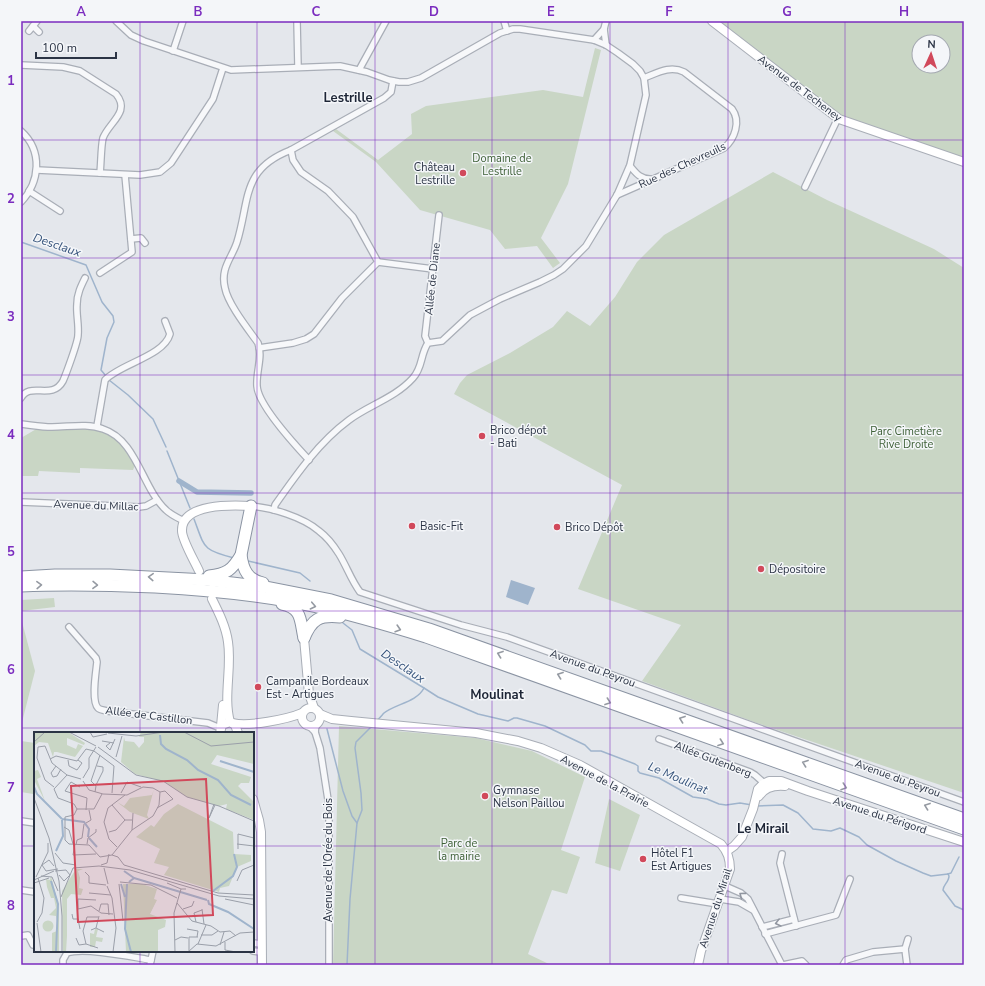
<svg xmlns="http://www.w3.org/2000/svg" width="985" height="986" viewBox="0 0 985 986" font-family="'Nunito Sans',sans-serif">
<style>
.green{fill:#c9d6c5;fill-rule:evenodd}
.water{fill:#9fb4cc}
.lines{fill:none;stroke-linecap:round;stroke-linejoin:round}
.stream{stroke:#9fb4cc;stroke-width:1.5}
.canal{stroke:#9fb4cc;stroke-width:5.5}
.street-casing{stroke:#a9aeb7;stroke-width:8}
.secondary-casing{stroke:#a9aeb7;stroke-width:10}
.highway-casing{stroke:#8b94a3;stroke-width:13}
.street{stroke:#f7f8fa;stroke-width:5.5}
.secondary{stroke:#fff;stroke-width:8}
.highway{stroke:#fff;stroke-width:11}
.oneway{stroke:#959aa2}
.oneway2{stroke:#9196a0}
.grid{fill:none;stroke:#7b2cbf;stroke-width:1;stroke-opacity:0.55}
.poi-dot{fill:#d1495b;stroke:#f4f6f9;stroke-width:1.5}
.labels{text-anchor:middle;stroke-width:3;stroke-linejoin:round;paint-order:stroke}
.street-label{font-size:11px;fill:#2b3445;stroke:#f4f6f9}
.park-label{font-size:11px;fill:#3f6138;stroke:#f4f6f9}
.poi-label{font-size:11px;fill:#2b3445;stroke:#f4f6f9;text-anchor:start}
.water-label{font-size:12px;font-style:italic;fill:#34527a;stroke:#f4f6f9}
.quarter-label{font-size:13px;font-weight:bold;fill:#1d2536;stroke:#f4f6f9}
.inset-river{fill:none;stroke:#9fb4cc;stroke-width:2}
.inset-road{fill:none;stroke:#9a9fa9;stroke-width:1}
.view{fill:#d1495b;fill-opacity:0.15;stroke:#d1495b;stroke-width:2}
.inset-edge{fill:none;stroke:#2b3445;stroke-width:2}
.neatline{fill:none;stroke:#7b2cbf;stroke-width:1.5}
.grid-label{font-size:13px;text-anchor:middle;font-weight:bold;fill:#7b2cbf}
</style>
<rect width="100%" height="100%" fill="#e4e7ec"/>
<!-- green -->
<g class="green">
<path d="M 712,21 L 964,21 L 964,162 L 839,119 ZM 919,42 L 943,42 L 943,66 L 919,66 Z"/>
<path d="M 595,48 L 601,50 L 568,184 L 541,238 L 560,263 L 553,268 L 537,246 L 505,249 L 490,230 L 420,210 L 376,162 L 333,131 L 336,129 L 378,160 L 412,134 L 411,114 L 426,106 L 543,90 L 583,97 Z"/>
<path d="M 773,172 L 827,200 L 934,249 L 964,268 L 964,793 L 757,723 L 642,681 L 681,625 L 578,589 L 622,485 L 454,394 L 460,383 L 467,375 L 510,353 L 553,327 L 567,311 L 590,326 L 615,297 L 637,262 L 664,235 Z"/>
<path d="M 38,428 C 62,428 92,424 115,438 C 123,443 130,457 135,465 L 133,470 L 80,468 L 80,473 L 39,471 L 38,476 L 21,476 L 21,438 Z"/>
<path d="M 54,598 L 55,607 L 21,611 L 21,600 Z"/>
<path d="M 21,618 L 35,671 L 21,726 Z"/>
<path d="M 339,726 L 476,738 L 532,751 L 585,777 L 561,850 L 580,857 L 567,894 L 552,890 L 528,954 L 551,965 L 333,965 Z"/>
<path d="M 21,741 L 35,743 L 35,787 L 33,794 L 21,792 Z"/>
<path d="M 609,799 L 640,815 L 620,871 L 595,863 Z"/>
</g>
<!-- water -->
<path class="water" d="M 511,580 L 535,588 L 528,605 L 506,597 Z"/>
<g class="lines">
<!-- stream -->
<g class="stream">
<path d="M 21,242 L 86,265 L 102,302 L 113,316 L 114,322 L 107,338 L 101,370 L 106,376"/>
<path d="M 109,380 L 128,395 L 153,419 L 166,447"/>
<path d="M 167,451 L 190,508"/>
<path d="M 194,519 C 205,548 202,550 234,558"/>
<path d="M 248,561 L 300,573 L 310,581"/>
<path d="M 343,623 L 352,630 L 360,649 L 424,688 C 417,702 395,704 384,713 C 382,715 380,718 377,720"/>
<path d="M 424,688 L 438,697 L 478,714 L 508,721 L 514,718 L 517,718 L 545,726 L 585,745 L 591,751 L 601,751 L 635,764 L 638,766 L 638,771 L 640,773 L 659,778 L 693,797 L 707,799 L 719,804 L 726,805 L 740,803 L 752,805"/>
<path d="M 327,729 L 343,791 L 352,816 L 357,823"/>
<path d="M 757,806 L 783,805 L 798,813 L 813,829 L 831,831 L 840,828 L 859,837 L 867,845 L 896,861 L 923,873 L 931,876 L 948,874"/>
<path d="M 948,874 L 949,876 C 949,882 943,885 943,890 L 955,906 L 964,910"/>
<path d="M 948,874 L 951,873 L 959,857"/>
<path d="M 347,965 L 350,899 L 357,823 L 362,810 L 361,793 L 355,748 L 356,742 L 372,726"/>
</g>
<!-- canal -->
<path class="canal" d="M 179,481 L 197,492 L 251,493"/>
<defs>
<g id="street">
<path d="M 116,21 L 131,35 L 144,41 L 231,70 L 340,66 L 367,72 L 389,80 L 399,82 L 408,82 L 421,78 L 500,33 L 513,29 L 520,29 L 594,40 L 606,45 L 618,53 L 633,64 L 640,71 L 644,78 L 646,95 L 630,165 L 617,195 L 586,246 L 563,269 L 554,275 L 540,282 L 500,299 L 470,315 L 442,341 L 428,343 C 420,355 423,367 413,378 C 395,398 369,405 349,420 C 319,442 296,475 275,505 L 274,510"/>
<path d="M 297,21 L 298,67"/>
<path d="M 504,21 L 507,31"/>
<path d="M 33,26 L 39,32"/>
<path d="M 29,31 L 37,21"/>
<path d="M 594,40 L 604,29"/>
<path d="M 606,45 L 604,29 L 606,21"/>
<path d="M 173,51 L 183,21"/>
<path d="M 21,65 L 63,67 L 80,71 L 116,94 C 131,112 109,122 103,138 C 101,146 101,165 100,173"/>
<path d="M 359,70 L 386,21"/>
<path d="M 21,131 C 43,151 40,182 21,202"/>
<path d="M 291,150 L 293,160 L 301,172 L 328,191 L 353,217 L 378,262 L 433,269"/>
<path d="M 630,166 C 636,173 640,179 650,179"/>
<path d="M 37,170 L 140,175 L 160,172 L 171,163 L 213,99 L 223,68"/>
<path d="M 805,187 L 838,118"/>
<path d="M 29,191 L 60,211"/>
<path d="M 617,195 L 724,148 C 735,139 741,121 732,109 L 684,72 C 670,65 657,73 644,78"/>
<path d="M 131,239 L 141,238 L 145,243"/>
<path d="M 100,273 L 132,252 L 125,175"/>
<path d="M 428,343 L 425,336 L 439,215"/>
<path d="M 259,348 L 293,343 L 306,339 L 314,334 L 342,298 L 378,262"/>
<path d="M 21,398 C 30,381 52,401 63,381 C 66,374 78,342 78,335 C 79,324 76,314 77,304 C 77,294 81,286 85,278"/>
<path d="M 21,424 C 31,425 41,427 52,427 C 69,427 87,423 103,429 C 137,440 142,488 166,510 C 171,515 178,518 184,521"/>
<path d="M 97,426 L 105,380 C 120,364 164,356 170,334 L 165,321"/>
<path d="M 309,460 C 295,445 258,405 257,386 C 256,371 263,357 258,343 C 248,329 228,304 225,288 C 220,268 232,258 237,242 C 250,200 241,169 291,150 L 384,98 L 391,92 L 393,81"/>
<path d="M 21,502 L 139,507 L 146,506 L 157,500"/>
<path d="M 251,506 C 272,508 303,517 319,531 C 327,537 334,546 339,554 C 347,567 351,580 360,592 L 461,625 L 507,637 L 964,802"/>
<path d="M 69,627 L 96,658 L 97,662 C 96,672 91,701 98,708 C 100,710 104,710 107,711 L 208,723 L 220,728"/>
<path d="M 316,725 L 315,732 L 320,748 L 329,806 L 329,965"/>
<path d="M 309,726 L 315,732"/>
<path d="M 659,739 L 750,772 L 755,775 L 764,783 L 764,787"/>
<path d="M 21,821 L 35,823"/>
<path d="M 782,854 L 780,863 L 796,926"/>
<path d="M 725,886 L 741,893 L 748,899 L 782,965"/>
<path d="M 21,890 L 35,892"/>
<path d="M 681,898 L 718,904"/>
<path d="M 720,899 L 739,902 L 753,910"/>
<path d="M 762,927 L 794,919"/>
<path d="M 765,934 L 836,915 L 850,879"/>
<path d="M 21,936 L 28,935 L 33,945 L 35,945"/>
<path d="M 253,943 L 261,944"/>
<path d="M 253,951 L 261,952"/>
<path d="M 63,965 L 63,960 L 67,953 C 84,947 132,957 151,960"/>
<path d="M 150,965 L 153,951"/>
<path d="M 783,965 L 802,961 L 806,965"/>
<path d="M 843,965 L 846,960 L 873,952 L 905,949"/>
<path d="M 907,965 L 905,949 L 908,939"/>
</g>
<g id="secondary">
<path d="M 712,21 L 839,119 L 964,162"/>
<path d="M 199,571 C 195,562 182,540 182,531 C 181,503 232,505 251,506"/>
<path d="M 212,599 C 219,613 226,627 228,642 C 232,668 223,697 230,722"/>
<path d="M 304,638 L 309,694 L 314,708"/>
<circle cx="311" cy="717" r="9"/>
<path d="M 320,714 L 332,719 L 351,721 L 476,733 L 518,741 L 541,748 L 580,765 L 721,844 C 728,852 730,859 730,869 L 701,951 L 698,965"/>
<path d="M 233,723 C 248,727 288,719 302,713"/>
<path d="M 221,726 L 223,705"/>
<path d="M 220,733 L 222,725 L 230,722 L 235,725 L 238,733"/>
<path d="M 759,796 C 765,787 774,785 785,786"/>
<path d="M 253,799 L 259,820 L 261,832 L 262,965"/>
<path d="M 727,851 L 734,846 L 742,837 L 753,809 L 758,789 L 763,784 L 769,781 L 781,781 L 808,791 L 964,842"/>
</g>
<g id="highway">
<path d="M 251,506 L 241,555 C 243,570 248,580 263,583"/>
<path d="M 209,576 C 227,574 232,570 241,555"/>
<path d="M 21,577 L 55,575 L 110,575 L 207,580 L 265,587 L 331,600 L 429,629 L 964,819"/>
<path d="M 21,586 C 66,584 110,585 155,587 C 209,590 264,595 317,607 C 354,615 390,626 426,637 L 964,829"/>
<path d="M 282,604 C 303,608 300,622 304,638"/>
<path d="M 304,638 C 312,619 319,615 340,617"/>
</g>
</defs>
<!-- street casing -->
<use href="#street" class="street-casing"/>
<!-- secondary casing -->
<use href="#secondary" class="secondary-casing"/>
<!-- highway casing -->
<use href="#highway" class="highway-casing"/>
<!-- street -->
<use href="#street" class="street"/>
<!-- secondary -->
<use href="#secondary" class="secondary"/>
<!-- highway -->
<use href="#highway" class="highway"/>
</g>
<!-- one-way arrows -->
<defs><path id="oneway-chevron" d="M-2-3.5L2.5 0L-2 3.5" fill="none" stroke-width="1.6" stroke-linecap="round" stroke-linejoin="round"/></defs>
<g class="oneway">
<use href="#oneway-chevron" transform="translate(151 577) rotate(-177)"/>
<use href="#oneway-chevron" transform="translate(39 585) rotate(-2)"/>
<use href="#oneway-chevron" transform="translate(95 585) rotate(1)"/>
<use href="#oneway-chevron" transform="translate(313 606) rotate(12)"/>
<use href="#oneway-chevron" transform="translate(398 629) rotate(17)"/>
<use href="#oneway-chevron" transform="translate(500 654) rotate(-160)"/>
<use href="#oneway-chevron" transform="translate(560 675) rotate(-160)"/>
<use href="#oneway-chevron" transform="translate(608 702) rotate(20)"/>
<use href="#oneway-chevron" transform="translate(682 719) rotate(-160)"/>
<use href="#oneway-chevron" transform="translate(721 743) rotate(20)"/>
<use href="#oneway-chevron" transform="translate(805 763) rotate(-160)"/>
<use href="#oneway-chevron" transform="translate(844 787) rotate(19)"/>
<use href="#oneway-chevron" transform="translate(927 806) rotate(-160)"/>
</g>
<g class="oneway2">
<use href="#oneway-chevron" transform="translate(742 895) rotate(-143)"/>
<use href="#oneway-chevron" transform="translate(778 923) rotate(166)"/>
</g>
<!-- grid -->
<path class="grid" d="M 140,21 L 140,733M 257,21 L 257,965M 375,21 L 375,965M 492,21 L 492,965M 610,21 L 610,965M 728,21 L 728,965M 845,21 L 845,965M 21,140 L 964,140M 21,258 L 964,258M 21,375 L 964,375M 21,493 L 964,493M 21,611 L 964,611M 21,728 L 964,728M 21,846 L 35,846M 253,846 L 964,846M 140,951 L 140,965"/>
<!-- markers -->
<g class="poi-dot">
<circle cx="463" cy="173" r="4"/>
<circle cx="482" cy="436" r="4"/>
<circle cx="412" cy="526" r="4"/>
<circle cx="557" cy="527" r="4"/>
<circle cx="761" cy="569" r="4"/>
<circle cx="258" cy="687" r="4"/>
<circle cx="485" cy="796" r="4"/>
<circle cx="643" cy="859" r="4"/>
</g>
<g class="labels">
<!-- street labels -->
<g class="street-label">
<text transform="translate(800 88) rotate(37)" y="4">Avenue de Techeney</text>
<text transform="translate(682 165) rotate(-25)" y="4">Rue des Chevreuils</text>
<text transform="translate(432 279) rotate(-84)" y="4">Allée de Diane</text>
<text transform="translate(96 505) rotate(2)" y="4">Avenue du Millac</text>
<text transform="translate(593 668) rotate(20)" y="4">Avenue du Peyrou</text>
<text transform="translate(149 715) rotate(7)" y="4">Allée de Castillon</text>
<text transform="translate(713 759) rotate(21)" y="4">Allée Gutenberg</text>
<text transform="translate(898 778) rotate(20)" y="4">Avenue du Peyrou</text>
<text transform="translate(605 781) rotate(28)" y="4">Avenue de la Prairie</text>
<text transform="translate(880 815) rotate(18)" y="4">Avenue du Périgord</text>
<text transform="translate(328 860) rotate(-90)" y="4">Avenue de l'Orée du Bois</text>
<text transform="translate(715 908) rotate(-72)" y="4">Avenue du Mirail</text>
</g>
<!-- park labels -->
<g class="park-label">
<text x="502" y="162">Domaine de<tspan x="502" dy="13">Lestrille</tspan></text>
<text x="906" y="435">Parc Cimetière<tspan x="906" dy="13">Rive Droite</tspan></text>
<text x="459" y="847">Parc de<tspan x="459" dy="13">la mairie</tspan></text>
</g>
<!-- poi labels -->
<g class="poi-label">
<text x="455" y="171" text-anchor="end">Château<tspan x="455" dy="13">Lestrille</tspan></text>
<text x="490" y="434">Brico dépot<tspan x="490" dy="13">- Bati</tspan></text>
<text x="420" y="530">Basic-Fit</text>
<text x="565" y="531">Brico Dépôt</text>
<text x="769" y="573">Dépositoire</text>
<text x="266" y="685">Campanile Bordeaux<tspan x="266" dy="13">Est - Artigues</tspan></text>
<text x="493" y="794">Gymnase<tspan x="493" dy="13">Nelson Paillou</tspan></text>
<text x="651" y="857">Hôtel F1<tspan x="651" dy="13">Est Artigues</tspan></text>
</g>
<!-- water labels -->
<g class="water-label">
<text transform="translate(57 245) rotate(19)" y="4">Desclaux</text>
<text transform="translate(403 666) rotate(34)" y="4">Desclaux</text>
<text transform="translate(678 778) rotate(23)" y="4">Le Moulinat</text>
</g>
<!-- quarter labels -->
<g class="quarter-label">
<text x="348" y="102">Lestrille</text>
<text x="497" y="699">Moulinat</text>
<text x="763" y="833">Le Mirail</text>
</g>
</g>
<!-- overview -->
<g transform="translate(34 732)">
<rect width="220" height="220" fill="#e4e7ec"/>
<path d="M 0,0 L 34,0 L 51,11 L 50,13 L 33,6 L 33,13 L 42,17 L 44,12 L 49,14 L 41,25 L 23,20 L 20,20 L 19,25 L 14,11 L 5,10 L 0,14 ZM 107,0 L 220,0 L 220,32 L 183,23 L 177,32 L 217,45 L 215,51 L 207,51 L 204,54 L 220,70 L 220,88 L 192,77 L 193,72 L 185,74 L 153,65 L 131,50 L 101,42 L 87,30 L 90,5 L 91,9 L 100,10 L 105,16 L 110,10 L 110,5 L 105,5 ZM 4,38 L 7,45 L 3,47 L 11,69 L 0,48 L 0,39 ZM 120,57 L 113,83 L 115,87 L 96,80 L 83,70 L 90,74 L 96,66 L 118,63 ZM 144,72 L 199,100 L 200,122 L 217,123 L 217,129 L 203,135 L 195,154 L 186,156 L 185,160 L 130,143 L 135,135 L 120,131 L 126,117 L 102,105 L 117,93 L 120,95 L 130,82 ZM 42,137 L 49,137 L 44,139 L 46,146 L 45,156 L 49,157 L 47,163 L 37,162 L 33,167 L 33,204 L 32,220 L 29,220 L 28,159 ZM 17,144 L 25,175 L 25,220 L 18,220 L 18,201 L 23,199 L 24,195 L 22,184 L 15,183 L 22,176 L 20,166 L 17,166 L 13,155 L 12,147 L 16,148 ZM 89,152 L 108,152 L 123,157 L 120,167 L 123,168 L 116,182 L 132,188 L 131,195 L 124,198 L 124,220 L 92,220 ZM8.5 194a5.5 5.5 0 1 1 11 0a5.5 5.5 0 1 1-11 0ZM 61,197 L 64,197 L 62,205 L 69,206 L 68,210 L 62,209 L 61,215 L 56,215 L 56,208 L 52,206 L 56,208 L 56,201 L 60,202 Z" fill="#c9d6c5"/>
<path class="inset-river" d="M 126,3 L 127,12 L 132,17 L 153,28 L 164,38 L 184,48 L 197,63 L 217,73M 186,29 L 220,40M 0,55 L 3,62 L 28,87M 28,87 L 50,90 L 55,97 L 54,105M 55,106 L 63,115M 22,119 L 29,104 L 28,88M 90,139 L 100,146 L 95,150M 100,146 L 173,168M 17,149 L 24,172 L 22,220M 87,152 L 91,165M 93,152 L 91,197 L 97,220M 179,159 L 199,144 L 203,135 L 200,122M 174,168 L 175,172 L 194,180 L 220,197"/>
<path class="inset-road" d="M 35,0 L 62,14M 56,0 L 59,5 L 73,2M 150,0 L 177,14 L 220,10M 74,1 L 102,4 L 130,0M 68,9 L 80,11M 0,10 L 11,0M 76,11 L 72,14 L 76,18 L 81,7M 64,15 L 102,43 L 129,49 L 153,65 L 185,74 L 220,89M 82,25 L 88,4M 16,27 L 22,24 L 43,29 L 52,17 L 60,19 L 80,34 L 78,61M 34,28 L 35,34 L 43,38 L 48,31 L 44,28M 22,34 L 17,41 L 19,45 L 23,44 L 27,37M 49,46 L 55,36 L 55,26 L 62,15M 49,49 L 55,58 L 69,62 L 93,63 L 109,55 L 119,56 L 126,60 L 125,73 L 119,84 L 98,98 L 78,123M 62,53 L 69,39 L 69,35 L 63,34M 20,55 L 11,48 L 3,26 L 4,15 L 11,14 L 18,31 L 33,43M 46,55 L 37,50 L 31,59 L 53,66 L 52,78M 61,60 L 62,54 L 57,49 L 66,23M 87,61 L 93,50 L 107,55M 0,66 L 15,106 L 25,149 L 28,184 L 28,220M 180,72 L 175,86 L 181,73M 78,73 L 91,88 L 98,88M 123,76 L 139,67 L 131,59 L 126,60M 43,77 L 40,83 L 31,85 L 31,108 L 35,112 L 55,113 L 66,125M 43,77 L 40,72 L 24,66 L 20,57 L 33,43 L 47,47M 43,77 L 60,77 L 68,62M 52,91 L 57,88 L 55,78M 30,95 L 35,98 L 39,112M 98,98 L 99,81M 75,100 L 82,98 L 91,88M 41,112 L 39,123 L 62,122M 53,112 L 54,106 L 62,100 L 62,97M 203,112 L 220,114M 42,113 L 43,108 L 48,106 L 50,92M 83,115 L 75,107 L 70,90 L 74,76 L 91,63M 204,117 L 204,102 L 220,106M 21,121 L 29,131 L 42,133M 66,125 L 78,123 L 84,125 L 90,133 L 184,161 L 220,163M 67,133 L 73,131 L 75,122M 20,134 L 15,128 L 8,133 L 12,139 L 24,137M 70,136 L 74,152M 21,139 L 32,138 L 36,143 L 30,149 L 25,143M 51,140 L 55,144 L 55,151 L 72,153M 7,144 L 18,145 L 24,159M 2,145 L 14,120 L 14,111M 0,148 L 20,139M 203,149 L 208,138 L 220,133M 86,150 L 117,153 L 143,166M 0,151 L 15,146M 133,151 L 147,157M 85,152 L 89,189M 73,154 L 78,166 L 82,196 L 79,220M 55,161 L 77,163M 27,165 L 39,136 L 65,134 L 96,138 L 185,164 L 220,167M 191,167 L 220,173M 62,168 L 44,167 L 44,177 L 57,174 L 67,181 L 79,182M 143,171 L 158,189 L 177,194 L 186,200 L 196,199 L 202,204M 149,177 L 158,174 L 160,169M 168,177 L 170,192M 65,179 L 67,172 L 74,172 L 75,183M 38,182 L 39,187 L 44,187 L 46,197M 3,190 L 8,181 L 10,166 L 4,146M 162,190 L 160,181 L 168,178M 3,191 L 7,220M 62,196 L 65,184M 153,197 L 164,199 L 163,205M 57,198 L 62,196 L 70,200M 167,203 L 178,203 L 184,199M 42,206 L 45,213 L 52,212M 141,208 L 147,205 L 154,206M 191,210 L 191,218 L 202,220M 52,212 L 49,199 L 53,185 L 64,185M 52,212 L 64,216M 164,212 L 172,193M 186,213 L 190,200M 155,219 L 155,205 L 164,205M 141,220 L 140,181 L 147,157 L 152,157M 154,220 L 163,212 L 182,214 L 206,201 L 220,200"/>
<path class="view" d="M 172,47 L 179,183 L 44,190 L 37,54 Z"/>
<rect width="220" height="220" class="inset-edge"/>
</g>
<!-- border -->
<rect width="985" height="986" fill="none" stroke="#f4f6f9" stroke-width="44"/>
<!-- north arrow -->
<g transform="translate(931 54) rotate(3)"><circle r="19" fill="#f4f6f9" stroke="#a4a8b1"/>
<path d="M0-3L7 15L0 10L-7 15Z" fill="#d1495b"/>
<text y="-6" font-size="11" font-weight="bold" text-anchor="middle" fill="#2b3445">N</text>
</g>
<!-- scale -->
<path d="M36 52v6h80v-6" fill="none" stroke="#2b3445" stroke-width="2"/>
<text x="42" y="52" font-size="12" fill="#2b3445" stroke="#f4f6f9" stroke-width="3" paint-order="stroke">100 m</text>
<rect x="22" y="22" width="941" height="942" class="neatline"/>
<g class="grid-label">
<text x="81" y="16">A</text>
<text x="198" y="16">B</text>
<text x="316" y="16">C</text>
<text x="434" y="16">D</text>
<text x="551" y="16">E</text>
<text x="669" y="16">F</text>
<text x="787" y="16">G</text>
<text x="904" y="16">H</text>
<text x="11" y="85">1</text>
<text x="11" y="203">2</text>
<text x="11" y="321">3</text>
<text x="11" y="439">4</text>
<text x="11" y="556">5</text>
<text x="11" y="674">6</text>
<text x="11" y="792">7</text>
<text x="11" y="910">8</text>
</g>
</svg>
